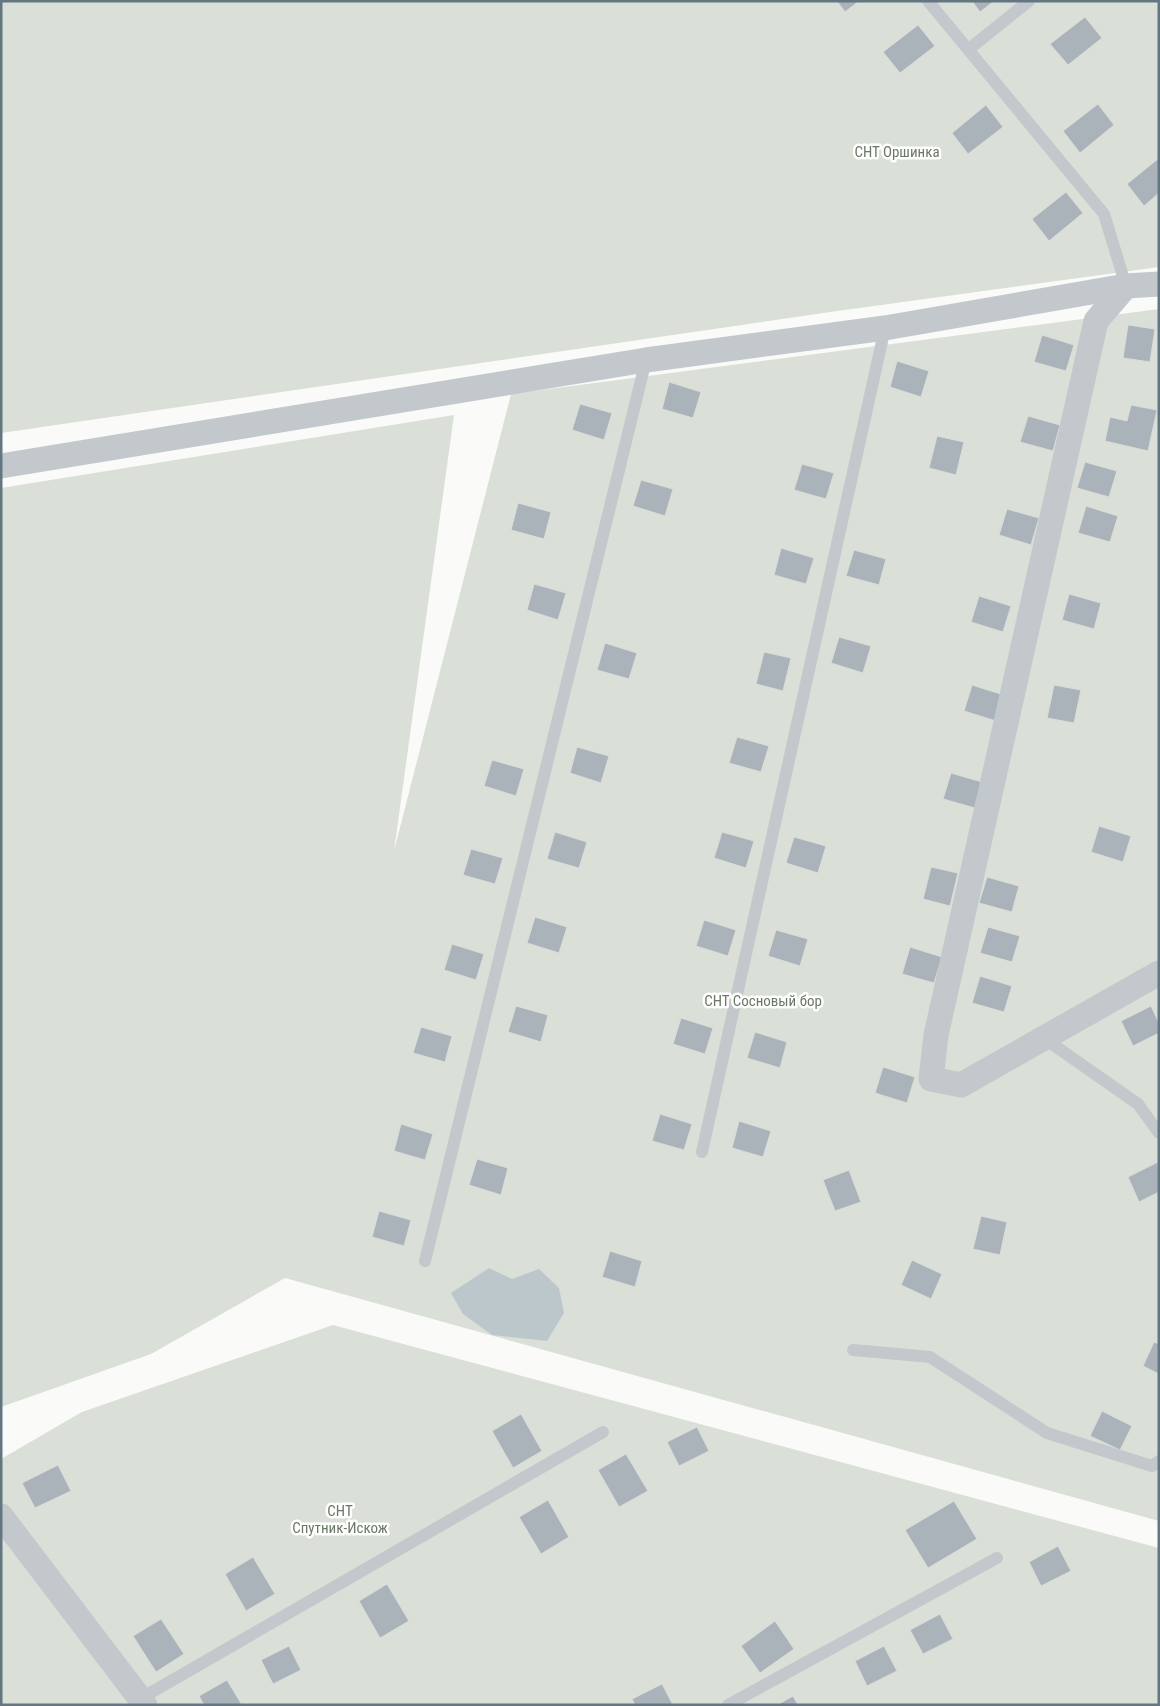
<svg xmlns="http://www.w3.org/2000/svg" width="1160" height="1706" viewBox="0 0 1160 1706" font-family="'Roboto Condensed',sans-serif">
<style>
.green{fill:#dadfd7}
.water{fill:#bbc7cb}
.building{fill:#aab3b9;stroke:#dcdcda}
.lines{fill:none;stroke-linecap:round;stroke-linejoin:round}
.service{stroke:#c3c8cc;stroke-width:12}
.minor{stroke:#c3c8cc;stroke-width:25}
.labels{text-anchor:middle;stroke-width:5;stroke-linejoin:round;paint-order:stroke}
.park-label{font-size:15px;fill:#687a64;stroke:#fff}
</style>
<rect width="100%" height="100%" fill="#fafaf8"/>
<!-- green -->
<g class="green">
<path d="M 1,1 L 1159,1 L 1159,267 L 830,312 L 1,433 Z"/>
<path d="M 1159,309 L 1159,1521 L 285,1278 L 151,1354 L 1,1407 L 1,488 L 454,415 L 394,851 L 511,394 Z"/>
<path d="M 333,1325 L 1159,1548 L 1159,1705 L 1,1705 L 1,1459 L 82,1412 Z"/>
</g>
<!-- water -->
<path class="water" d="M 489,1268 L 512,1279 L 539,1269 L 559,1288 L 564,1313 L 547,1341 L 492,1335 L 463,1314 L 451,1293 Z"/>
<!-- building -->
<g class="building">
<path d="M 837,1 L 859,1 L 845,12 Z"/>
<path d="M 972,1 L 994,1 L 980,12 Z"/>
<path d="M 1085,17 L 1102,38 L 1068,65 L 1050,44 Z"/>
<path d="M 918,25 L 935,46 L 900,73 L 883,52 Z"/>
<path d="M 1098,104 L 1114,125 L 1080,153 L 1063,131 Z"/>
<path d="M 986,105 L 1003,127 L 968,154 L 952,133 Z"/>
<path d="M 1159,158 L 1159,193 L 1144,206 L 1127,184 Z"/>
<path d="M 1066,192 L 1083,213 L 1049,241 L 1032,219 Z"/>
<path d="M 1128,325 L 1155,329 L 1150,362 L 1123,358 Z"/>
<path d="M 1042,335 L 1074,345 L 1066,371 L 1034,362 Z"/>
<path d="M 897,361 L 929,371 L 921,397 L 890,387 Z"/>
<path d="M 669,382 L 701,392 L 693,418 L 662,409 Z"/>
<path d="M 580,404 L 612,413 L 604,440 L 572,430 Z"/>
<path d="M 1131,405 L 1157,410 L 1148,451 L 1105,441 L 1110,417 L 1127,421 Z"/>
<path d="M 1028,416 L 1060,425 L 1053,451 L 1020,442 Z"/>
<path d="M 937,436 L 964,442 L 956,475 L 929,468 Z"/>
<path d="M 1085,462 L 1117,471 L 1109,497 L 1077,488 Z"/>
<path d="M 802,464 L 834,473 L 826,499 L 794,490 Z"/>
<path d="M 641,480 L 673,489 L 665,516 L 633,506 Z"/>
<path d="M 518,503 L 551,512 L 544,539 L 511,530 Z"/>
<path d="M 1086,506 L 1118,516 L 1110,542 L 1078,533 Z"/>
<path d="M 1007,509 L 1039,518 L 1031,545 L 999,535 Z"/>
<path d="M 781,548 L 814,558 L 806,584 L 774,575 Z"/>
<path d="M 854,550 L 886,559 L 879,585 L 846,576 Z"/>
<path d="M 534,584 L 566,593 L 558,620 L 527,610 Z"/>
<path d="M 1069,594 L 1101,603 L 1094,629 L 1062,620 Z"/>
<path d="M 979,596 L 1011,606 L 1003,632 L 971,622 Z"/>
<path d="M 839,637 L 871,646 L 863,673 L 831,663 Z"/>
<path d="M 605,643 L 637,653 L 629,679 L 597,670 Z"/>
<path d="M 764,652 L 791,658 L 783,691 L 756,684 Z"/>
<path d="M 972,685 L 1004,695 L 996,721 L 964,711 Z"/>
<path d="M 1054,685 L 1081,690 L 1074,723 L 1047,718 Z"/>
<path d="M 737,737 L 769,746 L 761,772 L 729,763 Z"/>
<path d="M 577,747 L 609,756 L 601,783 L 570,773 Z"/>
<path d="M 492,760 L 524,769 L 516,796 L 484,786 Z"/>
<path d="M 951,773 L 982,782 L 975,808 L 943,799 Z"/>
<path d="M 1099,826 L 1131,836 L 1123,862 L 1091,852 Z"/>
<path d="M 555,832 L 587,842 L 579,868 L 547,859 Z"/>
<path d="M 722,832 L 754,841 L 746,868 L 714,858 Z"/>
<path d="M 794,837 L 826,846 L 818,873 L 786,863 Z"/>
<path d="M 471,849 L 503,858 L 495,884 L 463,875 Z"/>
<path d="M 931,867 L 958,873 L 950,906 L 923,899 Z"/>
<path d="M 987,877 L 1019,886 L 1012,912 L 979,903 Z"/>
<path d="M 535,917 L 567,927 L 559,953 L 527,943 Z"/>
<path d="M 704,920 L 736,930 L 728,956 L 696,946 Z"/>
<path d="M 988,927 L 1020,936 L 1012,962 L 980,953 Z"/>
<path d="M 776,930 L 808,939 L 800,966 L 768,956 Z"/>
<path d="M 452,944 L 484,954 L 476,980 L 444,970 Z"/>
<path d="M 910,947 L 942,957 L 934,983 L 902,974 Z"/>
<path d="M 980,976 L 1012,986 L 1004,1012 L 972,1003 Z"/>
<path d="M 516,1006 L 548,1015 L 541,1042 L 508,1032 Z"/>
<path d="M 1151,1006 L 1159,1023 L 1159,1033 L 1133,1046 L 1121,1021 Z"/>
<path d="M 681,1018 L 713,1028 L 705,1054 L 673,1044 Z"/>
<path d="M 421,1027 L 452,1036 L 445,1062 L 413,1053 Z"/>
<path d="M 755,1032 L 787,1042 L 780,1068 L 747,1058 Z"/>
<path d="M 883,1067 L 915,1077 L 907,1103 L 875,1093 Z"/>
<path d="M 660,1114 L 692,1124 L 684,1150 L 652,1141 Z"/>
<path d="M 739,1121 L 771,1131 L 763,1157 L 732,1148 Z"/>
<path d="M 401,1124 L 433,1134 L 425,1160 L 394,1151 Z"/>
<path d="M 477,1159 L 508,1168 L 501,1195 L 469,1185 Z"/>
<path d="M 1158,1162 L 1159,1192 L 1139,1202 L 1128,1177 Z"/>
<path d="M 849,1170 L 861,1202 L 835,1211 L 823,1180 Z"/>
<path d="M 379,1211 L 411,1220 L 404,1246 L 372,1237 Z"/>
<path d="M 981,1216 L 1007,1222 L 1000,1255 L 973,1249 Z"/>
<path d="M 610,1251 L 642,1261 L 635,1287 L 602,1277 Z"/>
<path d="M 912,1260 L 942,1274 L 931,1299 L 901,1285 Z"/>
<path d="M 1154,1342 L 1159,1344 L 1159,1374 L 1143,1366 Z"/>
<path d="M 1102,1411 L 1132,1426 L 1120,1450 L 1090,1436 Z"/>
<path d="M 521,1414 L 542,1451 L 513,1468 L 492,1431 Z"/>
<path d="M 697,1427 L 709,1451 L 679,1466 L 667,1442 Z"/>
<path d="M 626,1454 L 648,1491 L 619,1507 L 598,1470 Z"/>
<path d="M 58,1465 L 71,1491 L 35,1508 L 22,1483 Z"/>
<path d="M 548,1500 L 569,1537 L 541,1554 L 519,1517 Z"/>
<path d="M 954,1501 L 977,1539 L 928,1568 L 905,1530 Z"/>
<path d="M 1058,1546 L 1071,1571 L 1041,1586 L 1029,1562 Z"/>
<path d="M 253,1557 L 275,1594 L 246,1611 L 225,1574 Z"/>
<path d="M 387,1584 L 409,1621 L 380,1638 L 359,1601 Z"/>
<path d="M 940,1614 L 953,1639 L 923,1654 L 910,1630 Z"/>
<path d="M 161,1619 L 184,1654 L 156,1672 L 133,1636 Z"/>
<path d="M 775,1621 L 794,1649 L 760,1673 L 741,1646 Z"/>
<path d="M 289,1646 L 301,1670 L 273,1684 L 261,1660 Z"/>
<path d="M 884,1646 L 897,1671 L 867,1686 L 855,1661 Z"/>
<path d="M 227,1680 L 242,1705 L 204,1705 L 199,1696 Z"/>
<path d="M 662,1684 L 673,1705 L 635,1705 L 632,1699 Z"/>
<path d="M 793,1696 L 798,1705 L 777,1705 Z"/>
</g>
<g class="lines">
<!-- service -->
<g class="service">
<path d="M 928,1 L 1104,214 L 1126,286"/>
<path d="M 969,49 L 1029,1"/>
<path d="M 1045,1039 L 1138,1104 L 1159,1133"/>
<path d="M 702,1152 L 885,328"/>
<path d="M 425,1261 L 646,360"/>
<path d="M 853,1350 L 930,1357 L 1047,1433 L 1152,1466 L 1159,1461"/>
<path d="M 138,1700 L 603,1432"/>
<path d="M 728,1705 L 997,1558"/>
</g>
<!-- minor -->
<g class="minor">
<path d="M 1126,286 L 1096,321 L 936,1035 L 931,1079 L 961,1085 L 1159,973"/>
<path d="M 1,466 L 646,360 L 885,328 L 1126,286 L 1159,284"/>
<path d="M 1,1516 L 145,1705"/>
</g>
</g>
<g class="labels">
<!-- park labels -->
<g class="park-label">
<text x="897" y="157">СНТ Оршинка</text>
<text x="763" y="1006">СНТ Сосновый бор</text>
<text x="340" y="1516">СНТ<tspan x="340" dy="17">Спутник-Искож</tspan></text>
</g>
</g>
<!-- border -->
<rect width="1160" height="1706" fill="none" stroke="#657683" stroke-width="5"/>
</svg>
